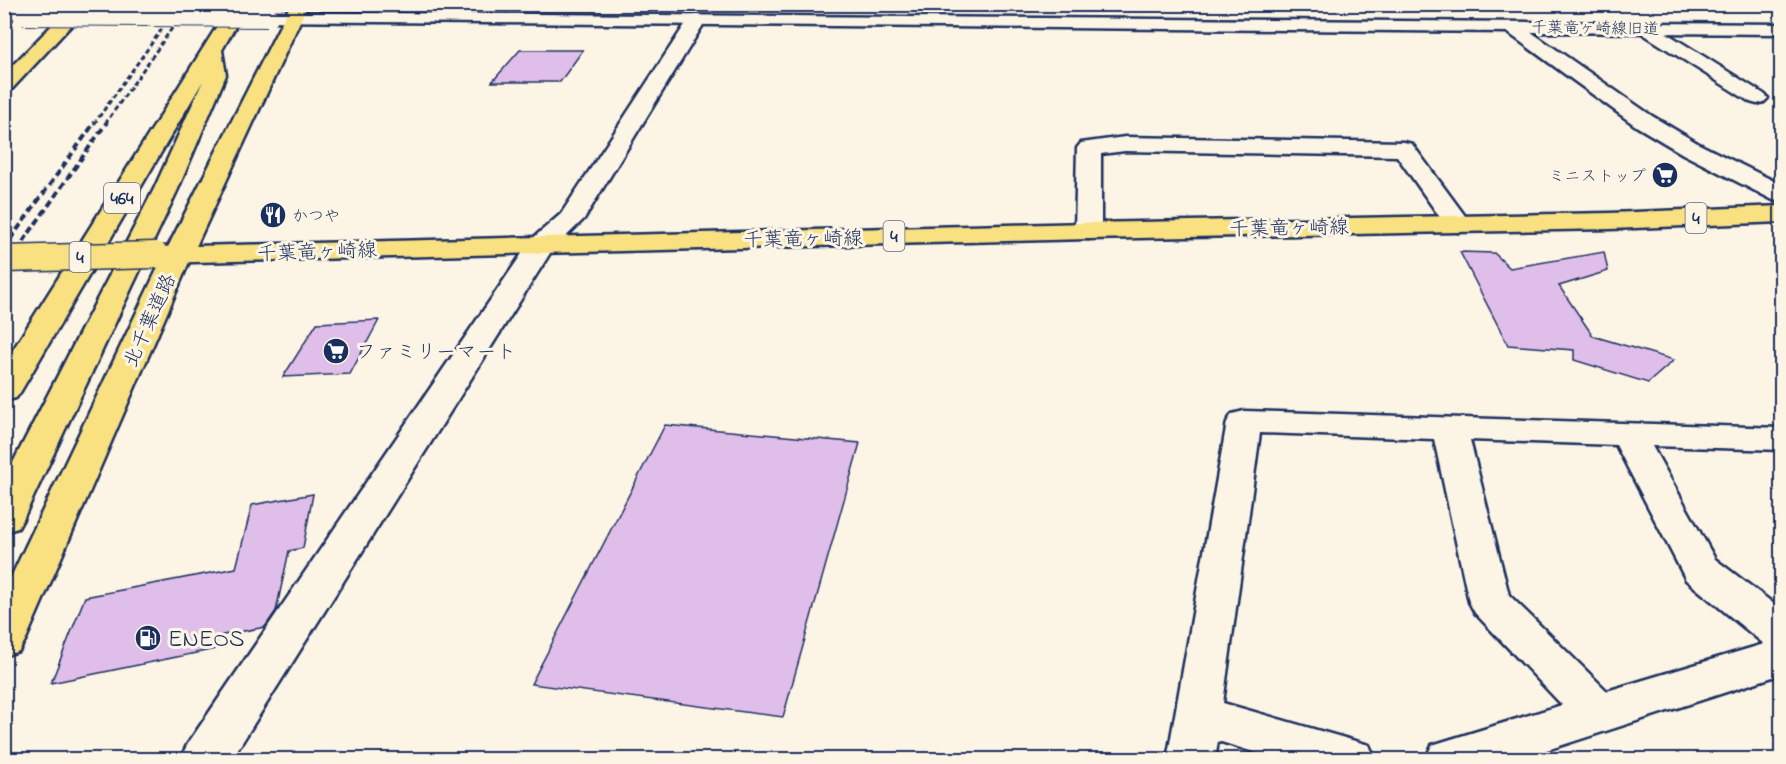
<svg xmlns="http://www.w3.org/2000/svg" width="1786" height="764" viewBox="0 0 1786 764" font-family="'Indie Flower','Klee One',sans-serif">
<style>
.building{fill:#dfbeea;stroke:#1b2f5e;stroke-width:1.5}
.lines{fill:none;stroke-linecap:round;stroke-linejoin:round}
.minor-casing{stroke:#1b2f5e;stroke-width:5}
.tertiary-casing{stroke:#1b2f5e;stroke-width:5}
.primary-casing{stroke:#1b2f5e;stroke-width:5}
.trunk-casing{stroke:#1b2f5e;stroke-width:5}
.minor{fill:#fcf5e5;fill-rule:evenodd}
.tertiary{fill:#fcf5e5;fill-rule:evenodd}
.primary{fill:#f9e181;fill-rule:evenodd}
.trunk{fill:#f9e181;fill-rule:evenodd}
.rail-far1{stroke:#1b2f5e;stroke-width:3;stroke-dasharray:5 3;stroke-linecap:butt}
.rail{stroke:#1b2f5e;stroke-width:4;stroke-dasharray:7 4;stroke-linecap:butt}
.tertiary-bridge-casing{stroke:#1b2f5e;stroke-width:22;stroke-linecap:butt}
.primary-bridge-casing{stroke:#1b2f5e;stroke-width:29;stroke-linecap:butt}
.tertiary-bridge{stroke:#fcf5e5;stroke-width:20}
.primary-bridge{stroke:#f9e181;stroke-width:26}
.labels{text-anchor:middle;stroke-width:6;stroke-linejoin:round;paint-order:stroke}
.far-street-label{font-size:16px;fill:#1b2f5e;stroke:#fcf5e5}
.far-poi-label{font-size:16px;fill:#1b2f5e;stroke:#fcf5e5;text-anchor:end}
.shield{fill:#fcf5e5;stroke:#5e6a86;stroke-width:1.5}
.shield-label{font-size:18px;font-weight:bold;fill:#1b2f5e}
.street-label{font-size:20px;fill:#1b2f5e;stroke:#fcf5e5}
.poi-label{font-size:20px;fill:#1b2f5e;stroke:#fcf5e5;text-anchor:start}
.near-poi-label{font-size:24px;fill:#1b2f5e;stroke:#fcf5e5;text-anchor:start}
</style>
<rect width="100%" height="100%" fill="#fcf5e5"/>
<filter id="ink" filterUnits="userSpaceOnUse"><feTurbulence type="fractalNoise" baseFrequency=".0167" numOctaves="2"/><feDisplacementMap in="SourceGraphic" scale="12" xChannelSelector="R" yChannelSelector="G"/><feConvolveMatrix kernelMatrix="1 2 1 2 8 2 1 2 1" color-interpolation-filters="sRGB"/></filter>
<g filter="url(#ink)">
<!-- building -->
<g class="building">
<path d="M 520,50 L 583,50 L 560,82 L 492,82 Z"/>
<path d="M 1460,252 L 1494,253 L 1510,268 L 1604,252 L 1608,271 L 1559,286 L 1593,336 L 1674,360 L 1648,383 L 1574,360 L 1574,350 L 1508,345 Z"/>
<path d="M 379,320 L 350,374 L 283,377 L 317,323 Z"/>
<path d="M 665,425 L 860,443 L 783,717 L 531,684 Z"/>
<path d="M 313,494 L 303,548 L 289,551 L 276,611 L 265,627 L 218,636 L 215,649 L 51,683 L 85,597 L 236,568 L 252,505 Z"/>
</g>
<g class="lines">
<defs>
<g id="minor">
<path d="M 697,15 L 703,16 L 706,20 L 584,219 L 552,250 L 231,760 L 180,760 L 187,745 L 532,239 L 561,214 L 688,20 L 691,16 Z"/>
<path d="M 1646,23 L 1652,24 L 1764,94 L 1768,98 L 1764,102 L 1757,104 L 1750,102 L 1640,32 L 1637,28 L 1640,24 Z"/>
<path d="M 1125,137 L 1404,142 L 1412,144 L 1471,224 L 1467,230 L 1458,232 L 1449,230 L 1397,156 L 1125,151 L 1101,154 L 1101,231 L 1097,237 L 1088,239 L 1079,237 L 1075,231 L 1077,148 L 1081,143 Z"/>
<path d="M 1244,411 L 1782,428 L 1782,450 L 1652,446 L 1715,559 L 1782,610 L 1782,674 L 1516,760 L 1425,760 L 1432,745 L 1562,705 L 1475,613 L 1469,602 L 1434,439 L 1260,433 L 1223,703 L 1369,745 L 1376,760 L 1280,760 L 1218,741 L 1215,760 L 1167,760 L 1227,422 L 1232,414 ZM 1470,440 L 1616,445 L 1686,580 L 1764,644 L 1607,691 L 1509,595 Z"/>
</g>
<path id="tertiary" d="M 268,12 L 1782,24 L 1782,34 L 1531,32 L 1652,116 L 1699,144 L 1782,185 L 1782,202 L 1773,200 L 1683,154 L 1636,126 L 1507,32 L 262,21 L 259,17 L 262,13 Z"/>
<path id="primary" d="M 1782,206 L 1782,222 L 1610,229 L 1088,239 L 155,263 L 145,261 L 141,255 L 145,249 L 155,247 L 1088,223 L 1610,213 Z"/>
<g id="trunk">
<path d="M 7,4 L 26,4 L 10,21 L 4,22 L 4,7 Z"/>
<path d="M 73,4 L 91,4 L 11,90 L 4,92 L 4,74 Z"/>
<path d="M 231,4 L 248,4 L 222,50 L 226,75 L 178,189 L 23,519 L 18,528 L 4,532 L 4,480 L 154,189 L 203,81 L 21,391 L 16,398 L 4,401 L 4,364 Z"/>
<path d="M 291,4 L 308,4 L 192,255 L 26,639 L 19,651 L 4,656 L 4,592 L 164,255 Z"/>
</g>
</defs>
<!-- minor casing -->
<use href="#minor" class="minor-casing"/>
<!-- tertiary casing -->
<use href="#tertiary" class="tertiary-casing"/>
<!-- primary casing -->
<use href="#primary" class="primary-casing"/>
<!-- trunk casing -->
<use href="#trunk" class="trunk-casing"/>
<!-- minor -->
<use href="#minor" class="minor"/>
<!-- tertiary -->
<use href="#tertiary" class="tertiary"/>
<!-- primary -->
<use href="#primary" class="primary"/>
<!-- trunk -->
<use href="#trunk" class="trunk"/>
<!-- rail-far1 -->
<g class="rail-far1">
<path d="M 94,124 L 164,26"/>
<path d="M 105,124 L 189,4"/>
</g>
<!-- rail -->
<g class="rail">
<path d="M 4,248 L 95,122"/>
<path d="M 4,269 L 107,122"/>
</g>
<defs>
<path id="tertiary-bridge" d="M 23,15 L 268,17"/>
<path id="primary-bridge" d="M 4,259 L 155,255"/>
</defs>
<!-- tertiary-bridge casing -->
<use href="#tertiary-bridge" class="tertiary-bridge-casing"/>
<!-- primary-bridge casing -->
<use href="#primary-bridge" class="primary-bridge-casing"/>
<!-- tertiary-bridge -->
<use href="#tertiary-bridge" class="tertiary-bridge"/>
<!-- primary-bridge -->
<use href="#primary-bridge" class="primary-bridge"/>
</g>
</g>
<!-- icons -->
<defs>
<symbol id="supermarket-disc" viewBox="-11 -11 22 22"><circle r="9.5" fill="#1b2f5e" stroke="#fcf5e5"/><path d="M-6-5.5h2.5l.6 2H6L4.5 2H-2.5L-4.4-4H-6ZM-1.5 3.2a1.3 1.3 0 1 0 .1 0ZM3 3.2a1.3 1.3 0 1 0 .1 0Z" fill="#fff"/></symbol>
<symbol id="restaurant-disc" viewBox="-11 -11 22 22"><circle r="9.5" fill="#1b2f5e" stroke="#fcf5e5"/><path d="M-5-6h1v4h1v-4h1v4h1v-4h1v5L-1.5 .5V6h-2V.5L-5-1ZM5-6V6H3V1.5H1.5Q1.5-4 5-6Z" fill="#fff"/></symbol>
<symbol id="fuel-disc" viewBox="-11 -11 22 22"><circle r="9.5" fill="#1b2f5e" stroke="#fcf5e5"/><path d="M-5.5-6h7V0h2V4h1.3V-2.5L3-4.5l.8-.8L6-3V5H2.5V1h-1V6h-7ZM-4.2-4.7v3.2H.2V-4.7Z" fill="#fff"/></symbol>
</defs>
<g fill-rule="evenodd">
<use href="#supermarket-disc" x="1650" y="160" width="30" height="30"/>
<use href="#restaurant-disc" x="258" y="200" width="30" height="30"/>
<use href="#supermarket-disc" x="321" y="336" width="30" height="30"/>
<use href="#fuel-disc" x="133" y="623" width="30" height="30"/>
</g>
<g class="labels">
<!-- far-street labels -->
<g class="far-street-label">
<text transform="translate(1595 27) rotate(1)" y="6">千葉竜ヶ崎線旧道</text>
</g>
<!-- far-poi labels -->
<g class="far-poi-label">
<text x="1646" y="181">ミニストップ</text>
<text x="292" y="221" text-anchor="start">かつや</text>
</g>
<!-- shield labels -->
<g class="shield">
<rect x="104" y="183" width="36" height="30" rx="4.5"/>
<rect x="1685.5" y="203" width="21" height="30" rx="4.5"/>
<rect x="883.5" y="221" width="21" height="30" rx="4.5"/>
<rect x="69.5" y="242" width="21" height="30" rx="4.5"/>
</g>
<g class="shield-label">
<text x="122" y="204">464</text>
<text x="1696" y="224">4</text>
<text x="894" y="242">4</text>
<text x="80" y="263">4</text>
</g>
<!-- street labels -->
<g class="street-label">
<text transform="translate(1289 227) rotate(-1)" y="7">千葉竜ヶ崎線</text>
<text transform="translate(803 238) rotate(-1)" y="7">千葉竜ヶ崎線</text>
<text transform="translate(317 251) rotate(-2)" y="7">千葉竜ヶ崎線</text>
<text transform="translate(149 320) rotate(-66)" y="7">北千葉道路</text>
</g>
<!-- poi labels -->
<g class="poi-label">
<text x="356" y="358">ファミリーマート</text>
</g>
<!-- near-poi labels -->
<g class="near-poi-label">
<text x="168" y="646">ENEOS</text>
</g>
</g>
<!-- margin -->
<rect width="1786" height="764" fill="none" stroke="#fcf5e5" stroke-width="24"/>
<rect x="12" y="12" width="1762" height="740" fill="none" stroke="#1b2f5e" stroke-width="2" filter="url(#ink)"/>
</svg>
